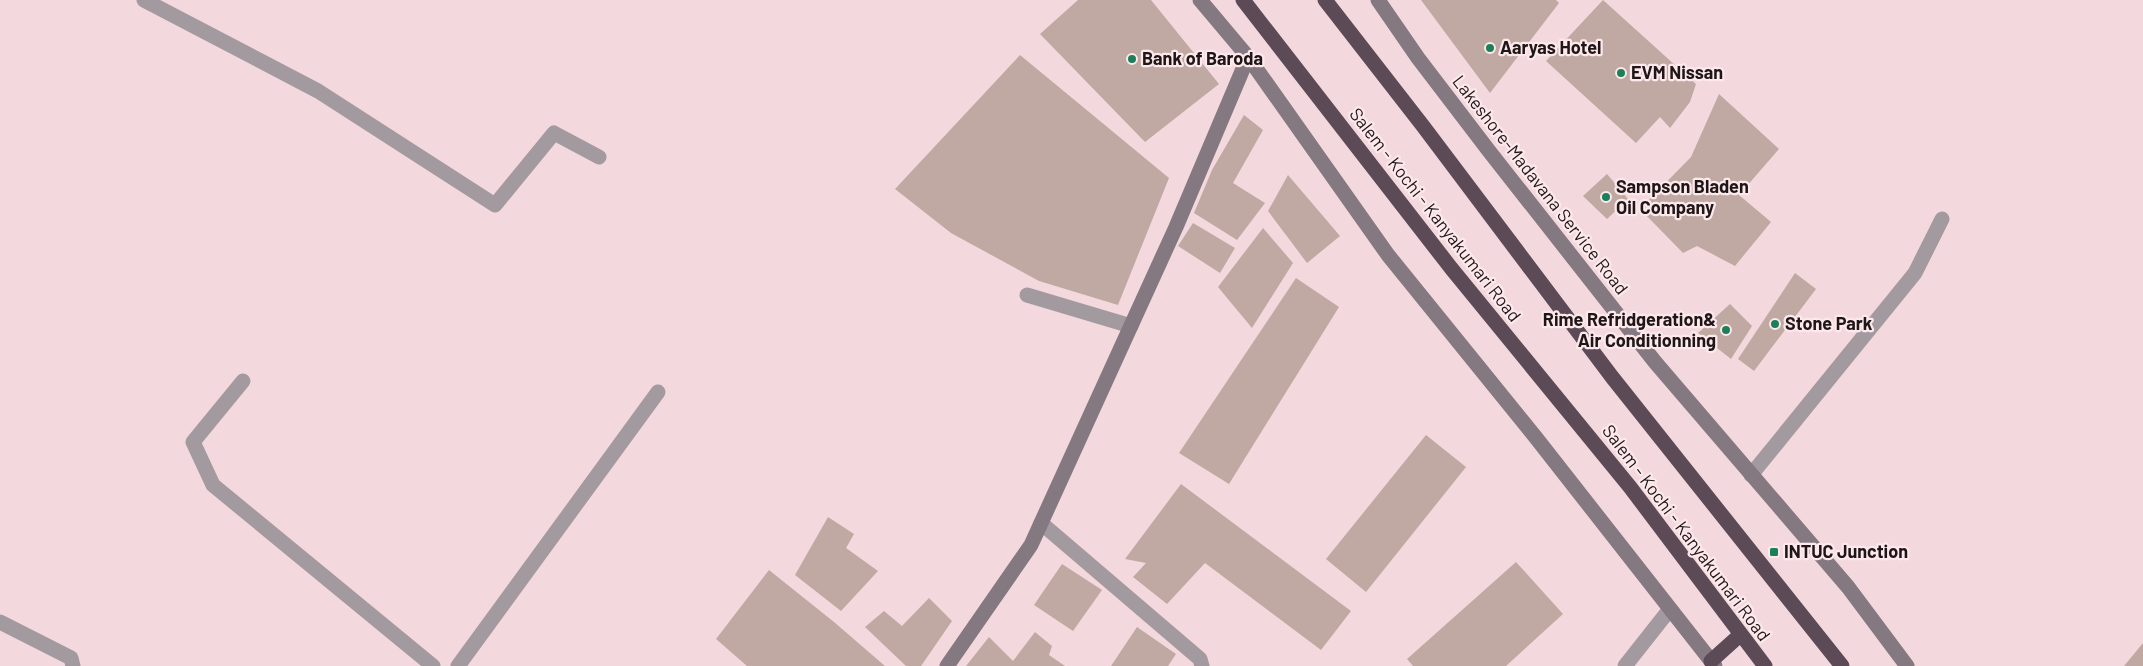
<svg xmlns="http://www.w3.org/2000/svg" width="2143" height="666" viewBox="0 0 2143 666" font-family="Barlow,sans-serif">
<style>
.building{fill:#c0a9a2}
.lines{fill:none;stroke-linecap:round;stroke-linejoin:round}
.lane{stroke:#a39aa0;stroke-width:15}
.street{stroke:#a39aa0;stroke-width:15}
.secondary{stroke:#847881;stroke-width:15}
.highway{stroke:#5c4b57;stroke-width:15}
.poi-dot{fill:#1b8059;stroke:#fde8eb;stroke-width:2}
.labels{text-anchor:middle;stroke-width:4.5;stroke-linejoin:round;paint-order:stroke}
.poi-label{font-size:18px;font-weight:bold;fill:#1f1617;stroke:#fde8eb;text-anchor:start}
.street-label{font-size:18px;fill:#1f1617;stroke:#fde8eb}
</style>
<rect width="100%" height="100%" fill="#f3d9dd"/>
<!-- building -->
<g class="building">
<path d="M 1078,0 L 1151,0 L 1219,84 L 1145,142 L 1040,34 Z"/>
<path d="M 1421,0 L 1556,0 L 1559,3 L 1490,93 Z"/>
<path d="M 1603,0 L 1696,84 L 1690,102 L 1670,128 L 1660,117 L 1636,143 L 1546,61 Z"/>
<path d="M 1020,55 L 1169,178 L 1118,305 L 1039,281 L 951,233 L 895,189 Z"/>
<path d="M 1719,94 L 1779,149 L 1739,195 L 1771,222 L 1735,266 L 1697,246 L 1683,253 L 1640,209 L 1691,157 Z"/>
<path d="M 1244,115 L 1263,130 L 1233,183 L 1265,203 L 1237,240 L 1194,213 L 1212,170 Z"/>
<path d="M 1607,174 L 1628,199 L 1607,219 L 1583,196 Z"/>
<path d="M 1288,175 L 1340,236 L 1307,263 L 1268,211 Z"/>
<path d="M 1193,223 L 1235,248 L 1220,273 L 1178,246 Z"/>
<path d="M 1263,228 L 1293,263 L 1252,328 L 1218,287 Z"/>
<path d="M 1795,273 L 1816,289 L 1754,371 L 1738,359 Z"/>
<path d="M 1296,278 L 1339,307 L 1229,484 L 1179,453 Z"/>
<path d="M 1730,304 L 1752,326 L 1731,359 L 1698,333 Z"/>
<path d="M 1426,435 L 1466,467 L 1366,592 L 1326,559 Z"/>
<path d="M 1181,484 L 1351,611 L 1321,650 L 1205,563 L 1167,604 L 1133,577 L 1146,563 L 1125,559 Z"/>
<path d="M 828,517 L 854,534 L 846,548 L 878,571 L 841,611 L 795,575 Z"/>
<path d="M 1516,562 L 1563,614 L 1506,666 L 1413,666 L 1407,659 Z"/>
<path d="M 1062,564 L 1102,590 L 1073,631 L 1034,605 Z"/>
<path d="M 769,570 L 834,622 L 885,666 L 747,666 L 716,639 Z"/>
<path d="M 929,598 L 952,621 L 921,666 L 906,666 L 865,627 L 884,611 L 902,626 Z"/>
<path d="M 1137,627 L 1176,654 L 1168,666 L 1111,666 Z"/>
<path d="M 1035,632 L 1052,646 L 1049,655 L 1065,666 L 966,666 L 989,637 L 1013,661 Z"/>
<path d="M 2143,643 L 2143,666 L 2124,666 Z"/>
</g>
<g class="lines">
<!-- lane -->
<path class="lane" d="M 1027,295 L 1131,326"/>
<!-- street -->
<g class="street">
<path d="M 144,0 L 318,91 L 495,205 L 554,133 L 599,157"/>
<path d="M 243,381 L 193,442 L 213,485 L 433,666"/>
<path d="M 1751,475 L 1915,273 L 1942,219"/>
<path d="M 1041,523 L 1200,659 L 1202,666"/>
<path d="M 0,622 L 71,658 L 73,666"/>
<path d="M 458,666 L 658,392"/>
<path d="M 1625,666 L 1670,609"/>
</g>
<!-- secondary -->
<g class="secondary">
<path d="M 1200,0 L 1248,57 L 1388,255 L 1537,439 L 1715,666"/>
<path d="M 1378,0 L 1418,58 L 1489,151 L 1655,362 L 1848,587 L 1907,666"/>
<path d="M 947,666 L 1031,545 L 1176,227 L 1248,57"/>
</g>
<!-- highway -->
<g class="highway">
<path d="M 1243,0 L 1451,268 L 1630,487 L 1765,666"/>
<path d="M 1325,0 L 1423,126 L 1612,377 L 1842,666"/>
<path d="M 1711,661 L 1740,635"/>
</g>
</g>
<!-- markers -->
<g class="poi-dot">
<circle cx="1490" cy="48" r="5"/>
<circle cx="1132" cy="59" r="5"/>
<circle cx="1621" cy="73" r="5"/>
<circle cx="1606" cy="197" r="5"/>
<circle cx="1775" cy="324" r="5"/>
<circle cx="1726" cy="330" r="5"/>
<rect x="1769" y="547" width="10" height="10" rx="2.5"/>
</g>
<g class="labels">
<!-- poi labels -->
<g class="poi-label">
<text x="1500" y="54">Aaryas Hotel</text>
<text x="1142" y="65">Bank of Baroda</text>
<text x="1631" y="79">EVM Nissan</text>
<text x="1616" y="193">Sampson Bladen<tspan x="1616" dy="21">Oil Company</tspan></text>
<text x="1716" y="326" text-anchor="end">Rime Refridgeration&amp;<tspan x="1716" dy="21">Air Conditionning</tspan></text>
<text x="1785" y="330">Stone Park</text>
<text x="1784" y="558">INTUC Junction</text>
</g>
<!-- street labels -->
<g class="street-label">
<text transform="translate(1540 185) rotate(52)" y="6">Lakeshore-Madavana Service Road</text>
<text transform="translate(1435 215) rotate(52)" y="6">Salem - Kochi - Kanyakumari Road</text>
<text transform="translate(1686 533) rotate(53)" y="6">Salem - Kochi - Kanyakumari Road</text>
</g>
</g>
</svg>
